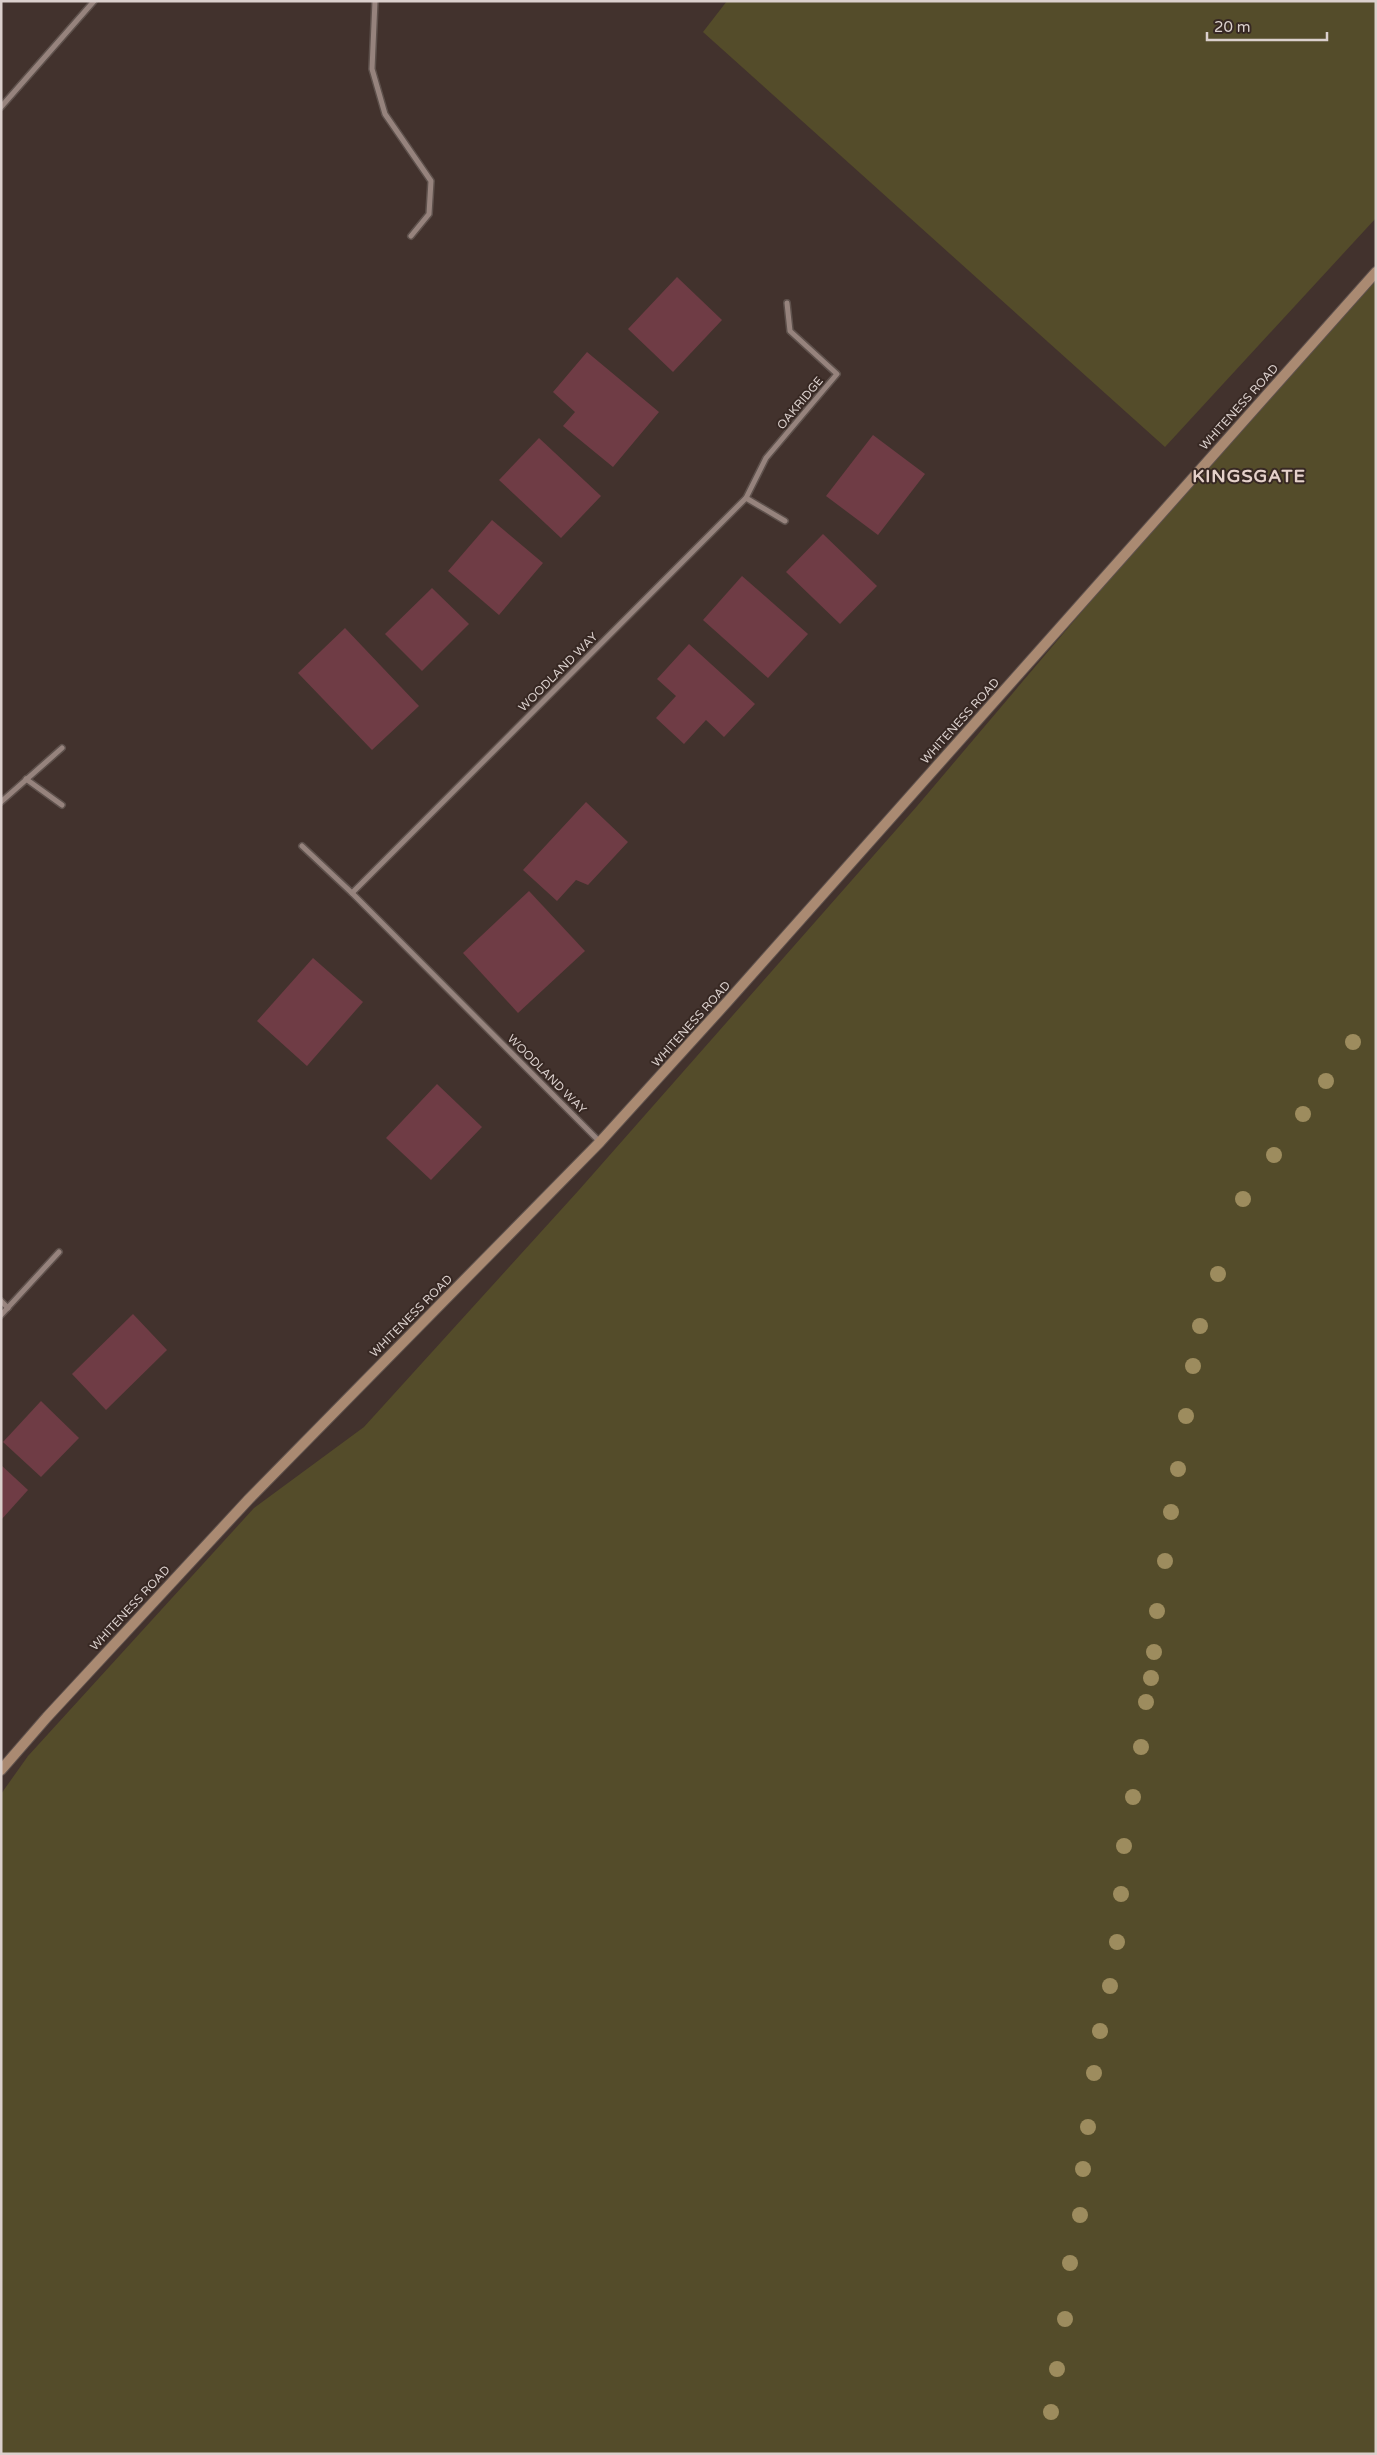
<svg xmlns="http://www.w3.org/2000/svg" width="1377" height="2455" viewBox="0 0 1377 2455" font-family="'Varela Round',sans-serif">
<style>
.green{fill:#544c2a}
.building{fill:#6f3c45}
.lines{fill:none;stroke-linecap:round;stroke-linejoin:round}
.minor-casing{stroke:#5e514c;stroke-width:8}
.secondary-casing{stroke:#5e514c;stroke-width:12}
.minor{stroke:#96837d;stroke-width:5}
.secondary{stroke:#aa8a72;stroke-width:10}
.tree{fill:#9d8c5e}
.labels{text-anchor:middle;stroke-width:4;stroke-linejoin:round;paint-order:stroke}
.street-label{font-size:12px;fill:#dbd0cd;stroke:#372823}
.district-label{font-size:18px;font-weight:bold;letter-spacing:1px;fill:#e5d1ca;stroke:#372823}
</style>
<rect width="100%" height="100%" fill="#42322d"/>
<!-- green -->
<g class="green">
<path d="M 727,1 L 1376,1 L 1376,218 L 1165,447 L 703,32 Z"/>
<path d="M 1376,279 L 1376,2454 L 1,2454 L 1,1794 L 28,1756 L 254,1508 L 364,1427 L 579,1190 L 918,805 L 1207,464 Z"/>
</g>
<!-- building -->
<g class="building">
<path d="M 677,277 L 722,320 L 673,372 L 628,329 Z"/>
<path d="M 587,352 L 659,412 L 613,467 L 563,426 L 575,412 L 553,392 Z"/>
<path d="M 873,435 L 925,474 L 878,535 L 826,496 Z"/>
<path d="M 539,438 L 601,496 L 561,538 L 499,480 Z"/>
<path d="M 492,520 L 543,563 L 499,615 L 448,571 Z"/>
<path d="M 823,534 L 877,586 L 840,624 L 786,572 Z"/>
<path d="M 742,576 L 808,634 L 768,678 L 703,620 Z"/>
<path d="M 432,588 L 469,624 L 422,671 L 385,634 Z"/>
<path d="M 345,628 L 419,706 L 372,750 L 298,673 Z"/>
<path d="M 689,644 L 755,704 L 724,737 L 706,720 L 684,744 L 656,718 L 676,696 L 657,679 Z"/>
<path d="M 586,802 L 628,842 L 588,885 L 576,880 L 557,901 L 523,870 Z"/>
<path d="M 529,891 L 585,951 L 518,1013 L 463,953 Z"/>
<path d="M 313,958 L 363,1002 L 307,1066 L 257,1021 Z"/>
<path d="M 437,1084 L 482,1127 L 431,1180 L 386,1138 Z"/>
<path d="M 133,1314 L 167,1350 L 106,1410 L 72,1374 Z"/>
<path d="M 41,1401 L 79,1438 L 41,1477 L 3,1442 Z"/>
<path d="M 1,1465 L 28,1490 L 1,1520 Z"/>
</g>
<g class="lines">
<defs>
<g id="minor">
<path d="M 375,1 L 372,69 L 385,114 L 431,181 L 429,214 L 411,236"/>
<path d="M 1,107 L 94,1"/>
<path d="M 746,498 L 766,458 L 837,374 L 790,331 L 787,303"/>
<path d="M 26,779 L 62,805"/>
<path d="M 1,802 L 62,748"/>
<path d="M 302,846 L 352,893 L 600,1142"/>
<path d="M 352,893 L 746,498 L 785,521"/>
<path d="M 1,1301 L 8,1308"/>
<path d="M 1,1315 L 59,1252"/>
</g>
<path id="secondary" d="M 1,1770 L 47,1717 L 249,1499 L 600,1142 L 728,1001 L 1376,272"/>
</defs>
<!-- minor casing -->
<use href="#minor" class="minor-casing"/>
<!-- secondary casing -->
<use href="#secondary" class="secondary-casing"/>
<!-- minor -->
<use href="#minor" class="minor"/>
<!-- secondary -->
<use href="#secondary" class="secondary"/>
</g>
<!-- trees -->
<g class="tree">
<circle cx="1353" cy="1042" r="8"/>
<circle cx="1326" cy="1081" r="8"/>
<circle cx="1303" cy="1114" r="8"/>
<circle cx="1274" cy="1155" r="8"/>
<circle cx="1243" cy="1199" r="8"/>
<circle cx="1218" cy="1274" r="8"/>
<circle cx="1200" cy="1326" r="8"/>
<circle cx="1193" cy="1366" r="8"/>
<circle cx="1186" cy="1416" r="8"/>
<circle cx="1178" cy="1469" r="8"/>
<circle cx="1171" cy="1512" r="8"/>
<circle cx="1165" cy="1561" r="8"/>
<circle cx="1157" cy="1611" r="8"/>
<circle cx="1154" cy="1652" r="8"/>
<circle cx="1151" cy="1678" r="8"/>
<circle cx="1146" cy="1702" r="8"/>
<circle cx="1141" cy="1747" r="8"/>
<circle cx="1133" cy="1797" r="8"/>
<circle cx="1124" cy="1846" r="8"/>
<circle cx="1121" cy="1894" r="8"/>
<circle cx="1117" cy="1942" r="8"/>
<circle cx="1110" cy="1986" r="8"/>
<circle cx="1100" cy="2031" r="8"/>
<circle cx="1094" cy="2073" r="8"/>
<circle cx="1088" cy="2127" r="8"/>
<circle cx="1083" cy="2169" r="8"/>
<circle cx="1080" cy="2215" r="8"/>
<circle cx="1070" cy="2263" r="8"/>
<circle cx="1065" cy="2319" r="8"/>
<circle cx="1057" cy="2369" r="8"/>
<circle cx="1051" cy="2412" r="8"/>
</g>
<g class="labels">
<!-- street labels -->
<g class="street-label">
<text transform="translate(800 403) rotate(-50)" y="4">OAKRIDGE</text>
<text transform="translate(1239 407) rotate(-48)" y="4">WHITENESS ROAD</text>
<text transform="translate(558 672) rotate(-45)" y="4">WOODLAND WAY</text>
<text transform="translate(960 721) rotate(-48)" y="4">WHITENESS ROAD</text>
<text transform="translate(691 1024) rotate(-48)" y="4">WHITENESS ROAD</text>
<text transform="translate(547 1074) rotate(45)" y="4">WOODLAND WAY</text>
<text transform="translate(411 1316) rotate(-45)" y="4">WHITENESS ROAD</text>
<text transform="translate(130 1608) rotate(-47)" y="4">WHITENESS ROAD</text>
</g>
<!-- district labels -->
<g class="district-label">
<text x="1249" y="482">KINGSGATE</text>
</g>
</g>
<!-- border -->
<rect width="1377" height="2455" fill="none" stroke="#dbd0cd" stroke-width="5"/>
<!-- scale -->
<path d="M1207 32v8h120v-8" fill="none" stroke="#dbd0cd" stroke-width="2.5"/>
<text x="1214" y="32" font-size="15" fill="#dbd0cd" stroke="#372823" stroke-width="4" paint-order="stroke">20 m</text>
</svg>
